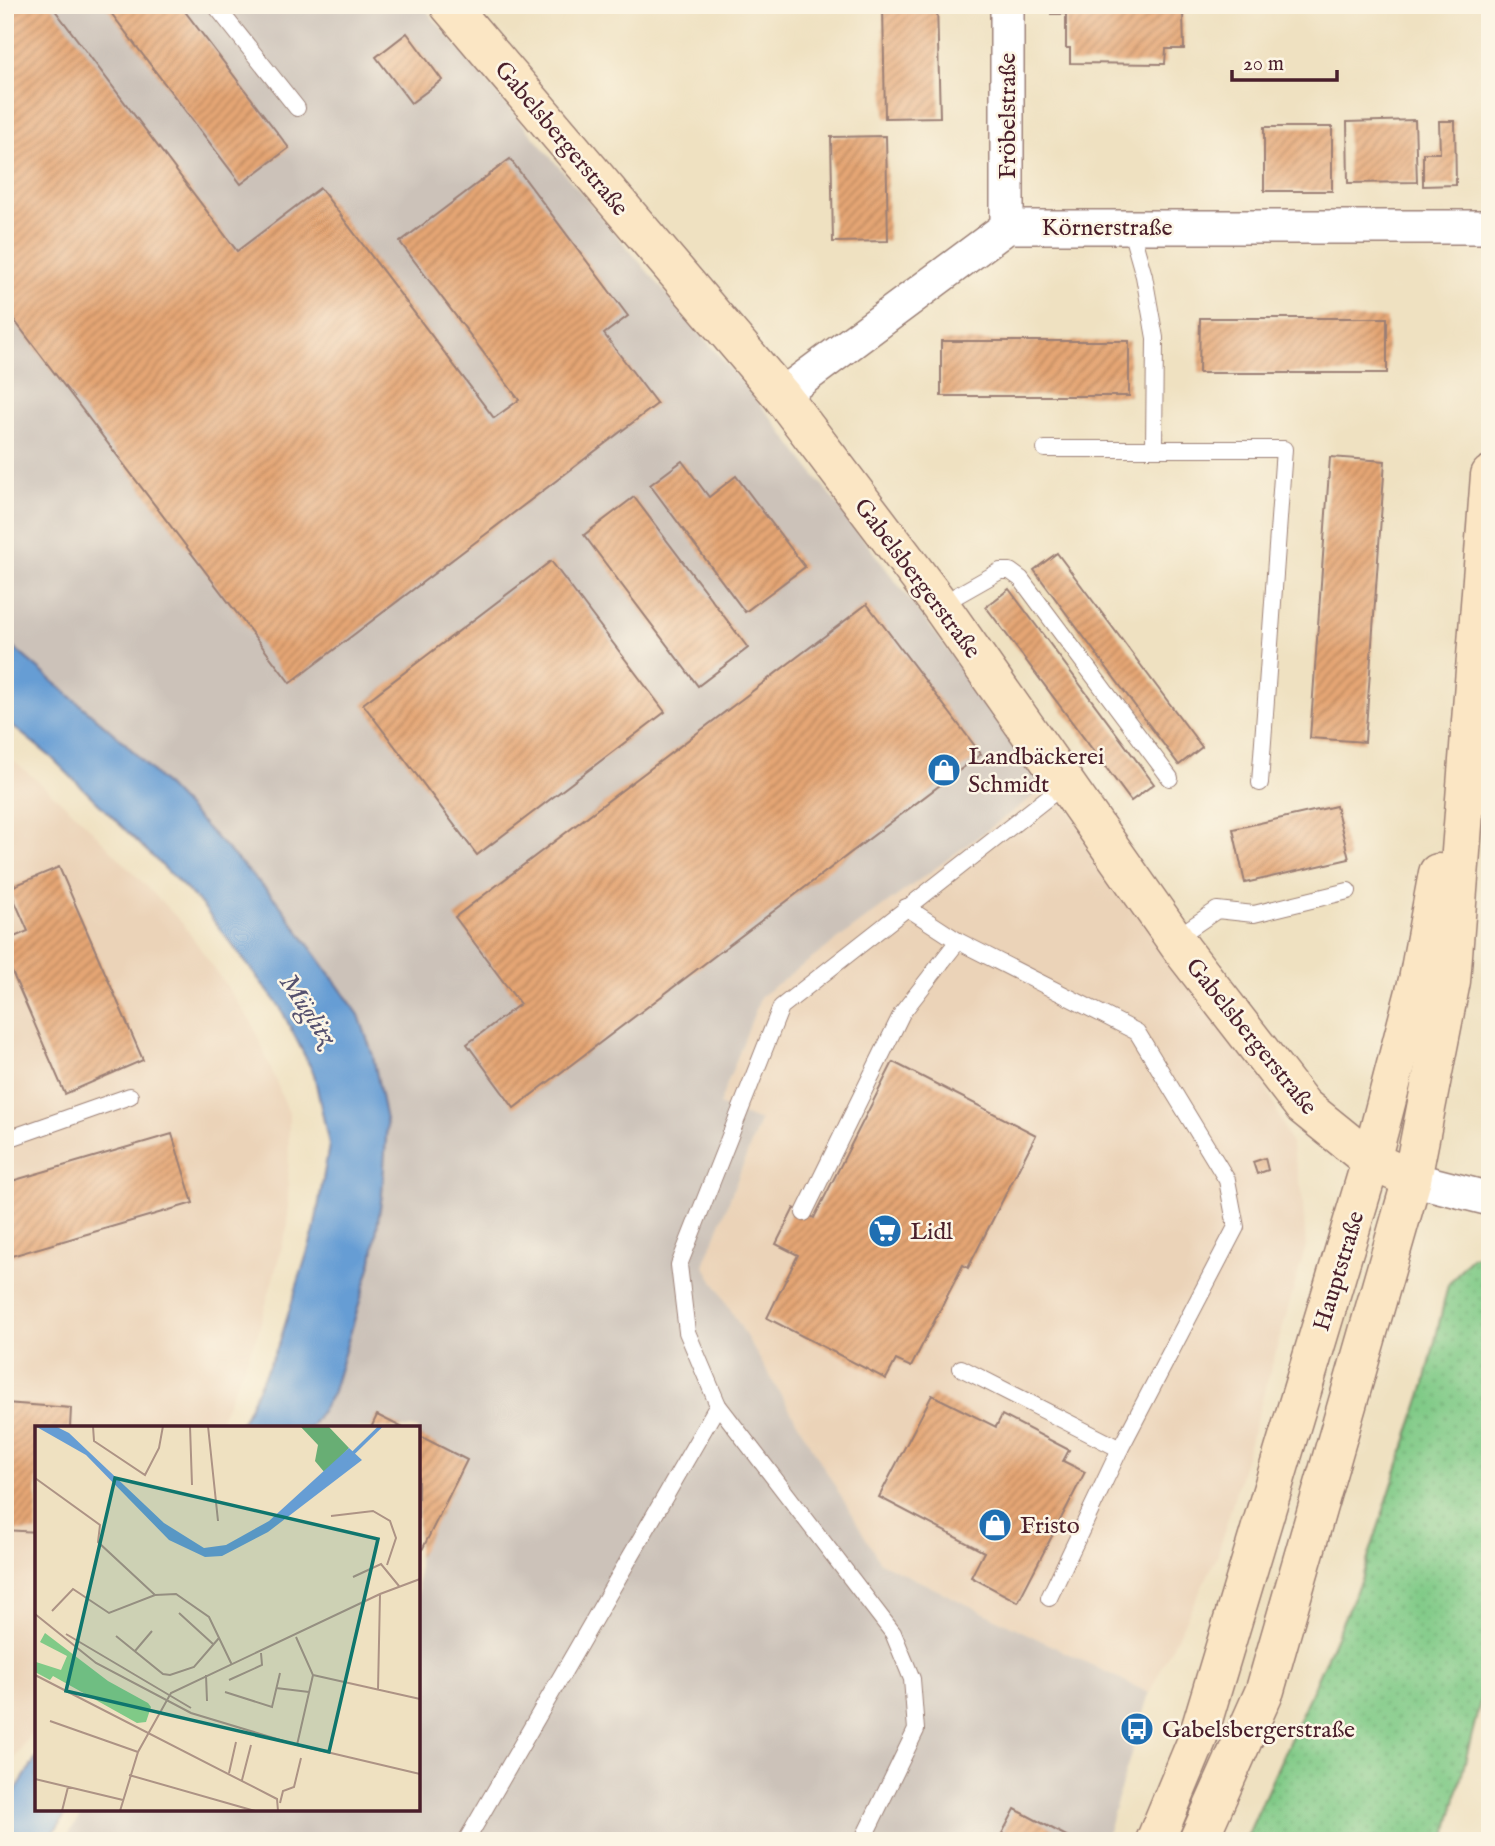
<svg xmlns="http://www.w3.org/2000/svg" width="1495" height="1846" viewBox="0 0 1495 1846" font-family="'IM FELL English',serif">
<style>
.built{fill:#ebd3b8}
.industrial{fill:#ccc2b9}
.green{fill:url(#green-dots);stroke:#657459;stroke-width:2}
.water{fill:#669dd4;stroke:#585e80;stroke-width:2}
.building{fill:url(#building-hatch)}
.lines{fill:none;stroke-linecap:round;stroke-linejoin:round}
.lane-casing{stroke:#9c8076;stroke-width:18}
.street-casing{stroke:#9c8076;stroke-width:36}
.secondary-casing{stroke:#9c8076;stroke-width:41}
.lane{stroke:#fff;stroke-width:16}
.street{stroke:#fff;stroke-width:33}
.secondary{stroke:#fbe6c4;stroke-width:38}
.labels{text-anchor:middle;stroke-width:5;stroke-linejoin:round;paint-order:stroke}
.street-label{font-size:24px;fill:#4a1f2b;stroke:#fcf5e5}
.poi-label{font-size:24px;fill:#4a1f2b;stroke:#fcf5e5;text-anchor:start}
.water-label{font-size:26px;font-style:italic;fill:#55516f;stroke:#fcf5e5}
.inset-river{fill:none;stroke:#669dd4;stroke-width:3.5}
.inset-road{fill:none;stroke:#ad9385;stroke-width:2}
.view{fill:#0f766e;fill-opacity:0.15;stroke:#0f766e;stroke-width:3.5}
.inset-edge{fill:none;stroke:#4a1f2b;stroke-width:3.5}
</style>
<defs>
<pattern id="green-dots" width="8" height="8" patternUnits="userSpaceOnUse" patternTransform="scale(1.75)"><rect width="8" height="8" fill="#80ca87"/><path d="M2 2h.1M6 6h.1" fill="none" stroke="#70ad75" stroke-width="1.8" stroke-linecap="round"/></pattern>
<pattern id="building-hatch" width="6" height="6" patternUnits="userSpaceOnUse" patternTransform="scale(1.75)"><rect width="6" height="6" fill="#e5a674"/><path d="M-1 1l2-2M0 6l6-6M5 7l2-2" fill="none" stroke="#bc875f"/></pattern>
</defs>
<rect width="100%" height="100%" fill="#fcf5e5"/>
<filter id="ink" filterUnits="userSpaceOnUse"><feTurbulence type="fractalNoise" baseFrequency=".0143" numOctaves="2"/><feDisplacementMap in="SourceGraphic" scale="14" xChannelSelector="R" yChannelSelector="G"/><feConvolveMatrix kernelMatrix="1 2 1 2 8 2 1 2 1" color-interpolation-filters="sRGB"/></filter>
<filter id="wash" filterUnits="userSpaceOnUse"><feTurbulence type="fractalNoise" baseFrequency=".00686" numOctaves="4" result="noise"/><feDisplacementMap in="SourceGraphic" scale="28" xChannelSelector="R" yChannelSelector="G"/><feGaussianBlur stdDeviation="1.57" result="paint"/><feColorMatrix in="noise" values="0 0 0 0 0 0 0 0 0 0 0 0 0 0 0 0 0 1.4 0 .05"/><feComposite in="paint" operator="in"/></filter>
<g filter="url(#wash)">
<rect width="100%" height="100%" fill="#efe1c1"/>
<!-- built -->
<g class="built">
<path d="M 5,753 L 77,815 L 183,924 L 252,1023 L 289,1113 L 288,1225 L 258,1333 L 217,1428 L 37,1428 L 37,1724 L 5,1773 Z"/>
<path d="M 1050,784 L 1264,1081 L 1291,1144 L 1302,1191 L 1306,1246 L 1217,1557 L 1149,1693 L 880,1562 L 704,1265 L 760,1122 L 719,1106 L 761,996 Z"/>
</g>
<!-- industrial -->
<path class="industrial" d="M 5,5 L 422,5 L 769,415 L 1050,784 L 761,996 L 719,1105 L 760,1121 L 704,1265 L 880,1562 L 1149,1693 L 1105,1841 L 64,1841 L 85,1809 L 418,1809 L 418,1428 L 312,1428 L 332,1393 L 372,1261 L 382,1195 L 387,1125 L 277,901 L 126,744 L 5,640 Z"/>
<!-- green -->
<path class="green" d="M 1490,1255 L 1490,1663 L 1445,1841 L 1245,1841 L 1361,1580 L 1425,1384 L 1448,1285 L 1471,1257 Z"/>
<!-- water -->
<g class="water">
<path d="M 5,640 L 126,744 L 277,901 L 359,1015 L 373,1056 L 387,1125 L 382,1195 L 372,1261 L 332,1394 L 310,1428 L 239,1428 L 279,1344 L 314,1231 L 329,1145 L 314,1074 L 280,1007 L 200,903 L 51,757 L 5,720 Z"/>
<path d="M 37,1757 L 37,1809 L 69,1809 L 48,1841 L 5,1841 L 5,1807 Z"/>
</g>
<g id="blocks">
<!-- building -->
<g class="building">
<path d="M 5,5 L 51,5 L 237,251 L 320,188 L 494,418 L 519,400 L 400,242 L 510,159 L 628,316 L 604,334 L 657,404 L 290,683 L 5,308 Z"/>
<path d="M 105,5 L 180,5 L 289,148 L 241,184 Z"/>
<path d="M 883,5 L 937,5 L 940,117 L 885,118 Z"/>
<path d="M 1051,5 L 1177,5 L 1177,13 L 1183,12 L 1184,49 L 1166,49 L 1165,64 L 1070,63 L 1070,48 L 1066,48 L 1066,14 L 1051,14 Z"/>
<path d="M 407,33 L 442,80 L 411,103 L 376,57 Z"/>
<path d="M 1415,120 L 1417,182 L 1348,183 L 1347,122 Z"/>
<path d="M 1439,121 L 1455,121 L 1456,185 L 1423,186 L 1423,153 L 1440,153 Z"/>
<rect x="1264" y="127" width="68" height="64"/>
<path d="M 886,136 L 888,241 L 833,242 L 831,137 Z"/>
<path d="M 1200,318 L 1387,318 L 1387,373 L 1199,373 Z"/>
<rect x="941" y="341" width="188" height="55"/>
<path d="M 1330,457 L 1385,461 L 1365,742 L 1310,738 Z"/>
<path d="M 682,461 L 709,497 L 736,476 L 805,567 L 745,612 L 650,485 Z"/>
<path d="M 634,497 L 748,648 L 698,686 L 584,535 Z"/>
<path d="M 1057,553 L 1202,747 L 1179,765 L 1034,570 Z"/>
<path d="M 551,561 L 665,712 L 477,855 L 363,704 Z"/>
<path d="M 1009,589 L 1154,784 L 1131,801 L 986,607 Z"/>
<path d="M 867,604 L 981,754 L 514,1108 L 467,1044 L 520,1004 L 455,917 Z"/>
<path d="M 1336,806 L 1349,859 L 1245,883 L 1233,829 Z"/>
<path d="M 59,867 L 143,1060 L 65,1094 L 5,956 L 5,941 L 28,931 L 9,888 Z"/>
<path d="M 893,1062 L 1036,1135 L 968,1268 L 963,1265 L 911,1367 L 896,1360 L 886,1379 L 767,1318 L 798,1255 L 776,1244 L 794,1208 L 814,1218 Z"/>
<path d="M 172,1134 L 193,1203 L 5,1258 L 5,1183 Z"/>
<path d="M 1265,1158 L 1268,1170 L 1257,1174 L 1253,1162 Z"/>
<path d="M 932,1395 L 996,1427 L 1002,1415 L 1069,1450 L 1063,1461 L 1085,1472 L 1018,1602 L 971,1577 L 984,1552 L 879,1497 Z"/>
<path d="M 5,1403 L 71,1408 L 70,1428 L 37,1428 L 37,1532 L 5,1530 Z"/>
<path d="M 377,1415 L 403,1428 L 371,1428 Z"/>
<path d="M 418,1435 L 467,1460 L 418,1558 Z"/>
<path d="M 1015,1809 L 1076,1841 L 998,1841 Z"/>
</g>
</g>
</g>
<g filter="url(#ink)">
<use href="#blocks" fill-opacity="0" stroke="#9c8076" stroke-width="2"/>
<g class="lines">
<defs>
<g id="lane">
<path d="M 215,5 L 297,108"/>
<path d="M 1130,227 L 1144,276 L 1155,338 L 1154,449"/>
<path d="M 1045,449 L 1284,449 L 1260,783"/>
<path d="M 940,605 L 1000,571 L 1010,571 L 1021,579 L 1170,778"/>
<path d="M 906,907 L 958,941 L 1137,1032 L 1227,1180 L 1236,1227 L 1120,1449 L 1049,1598"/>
<path d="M 1174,939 L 1217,910 L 1254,914 L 1348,891"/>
<path d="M 5,1140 L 130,1096"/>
<path d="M 804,1213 L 902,1013 L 958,941"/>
<path d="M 961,1368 L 1120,1449"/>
<path d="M 466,1841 L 718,1405"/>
<path d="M 862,1841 L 916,1730 L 912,1679 L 893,1633 L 718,1405 L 687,1332 L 679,1265 L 781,1007 L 1065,784"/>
</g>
<g id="street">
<path d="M 1007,227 L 1007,5"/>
<path d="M 781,395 L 1007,227 L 1490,227"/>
<path d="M 1412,1179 L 1490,1199"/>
</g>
<g id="secondary">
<path d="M 449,5 L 781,395 L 940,605 L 1183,951 L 1303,1106 L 1371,1161 L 1412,1179"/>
<path d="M 1155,1841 L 1197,1740 L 1371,1161 L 1418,980 L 1438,873"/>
<path d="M 1198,1841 L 1265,1690 L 1412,1179 L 1451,981 L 1490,475"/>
</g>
</defs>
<!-- lane casing -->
<use href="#lane" class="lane-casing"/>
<!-- street casing -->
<use href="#street" class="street-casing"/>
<!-- secondary casing -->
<use href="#secondary" class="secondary-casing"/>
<!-- lane -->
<use href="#lane" class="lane"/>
<!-- street -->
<use href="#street" class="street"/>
<!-- secondary -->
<use href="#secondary" class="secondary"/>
</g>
</g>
<!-- icons -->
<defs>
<symbol id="shop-disc" viewBox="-11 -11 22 22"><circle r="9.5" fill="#1f6fb2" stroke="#fcf5e5"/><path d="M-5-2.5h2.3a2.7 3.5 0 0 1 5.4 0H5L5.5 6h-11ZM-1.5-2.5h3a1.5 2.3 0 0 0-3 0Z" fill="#fff"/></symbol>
<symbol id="supermarket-disc" viewBox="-11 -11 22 22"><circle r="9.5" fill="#1f6fb2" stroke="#fcf5e5"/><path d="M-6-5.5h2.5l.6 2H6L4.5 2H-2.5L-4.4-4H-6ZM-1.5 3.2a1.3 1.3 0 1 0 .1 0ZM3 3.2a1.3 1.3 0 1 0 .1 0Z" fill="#fff"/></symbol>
<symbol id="bus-disc" viewBox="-11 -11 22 22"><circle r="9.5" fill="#1f6fb2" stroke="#fcf5e5"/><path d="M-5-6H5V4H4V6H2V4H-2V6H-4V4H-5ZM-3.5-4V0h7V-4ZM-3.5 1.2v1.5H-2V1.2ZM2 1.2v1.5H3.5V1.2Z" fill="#fff"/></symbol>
</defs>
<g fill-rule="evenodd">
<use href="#shop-disc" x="925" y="751" width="38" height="38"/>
<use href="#supermarket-disc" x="866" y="1212" width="38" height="38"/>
<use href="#shop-disc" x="976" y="1506" width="38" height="38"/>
<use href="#bus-disc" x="1118" y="1710" width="38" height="38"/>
</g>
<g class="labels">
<!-- street labels -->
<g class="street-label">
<text transform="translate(1007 116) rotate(-90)" y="8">Fröbelstraße</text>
<text transform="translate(562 138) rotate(50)" y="8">Gabelsbergerstraße</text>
<text x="1107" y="235">Körnerstraße</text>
<text transform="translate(918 578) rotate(53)" y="8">Gabelsbergerstraße</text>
<text transform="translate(1252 1036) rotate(51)" y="8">Gabelsbergerstraße</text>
<text transform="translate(1338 1271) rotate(-73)" y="8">Hauptstraße</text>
</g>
<!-- poi labels -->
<g class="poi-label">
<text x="968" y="764">Landbäckerei<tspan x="968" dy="28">Schmidt</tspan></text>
<text x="910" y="1239">Lidl</text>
<text x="1020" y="1533">Fristo</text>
<text x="1162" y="1737">Gabelsbergerstraße</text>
</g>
<!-- water labels -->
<g class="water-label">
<text transform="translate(309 1009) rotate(56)" y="9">Müglitz</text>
</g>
</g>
<!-- overview -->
<g transform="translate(35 1426)">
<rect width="385" height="385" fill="#efe1c1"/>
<path d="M 10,207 L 73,255 L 113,277 L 116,281 L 111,296 L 102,297 L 18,250 L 15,254 L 0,246 L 1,236 L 26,244 L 32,230 L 5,216 Z" fill="#80ca87"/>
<path d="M 265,0 L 293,0 L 314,22 L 290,47 L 280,35 L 283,19 Z" fill="#68ae74"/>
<path d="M 0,0 L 20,0 L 34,7 L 129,97 L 169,122 L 191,119 L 234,95 L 314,22 L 327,34 L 233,106 L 187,130 L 170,131 L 134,114 L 51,29 Z" fill="#669dd4"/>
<path class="inset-river" d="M 311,34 L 346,0"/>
<path class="inset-road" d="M 58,0 L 59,15 L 110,49 L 124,22 L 128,0M 155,0 L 157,59M 173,0 L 183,95M 0,52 L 65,99 L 63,116 L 120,169M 296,90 L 338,85 L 355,95 L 361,112 L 352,139M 318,151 L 346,138 L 364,160M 17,185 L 38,163 L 74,187 L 120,169 L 141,168 L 174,191 L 197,239M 144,187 L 178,218M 0,188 L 61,237 L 156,287 L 262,319 L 385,348M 31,208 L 156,282M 81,210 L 128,248 L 135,249 L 159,241 L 184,212M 261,211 L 278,249 L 262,319M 100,225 L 117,205M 0,249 L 242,373 L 243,385M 171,249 L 172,275M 278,249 L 385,273M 194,254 L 227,239 L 226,227M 241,262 L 274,266M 343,264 L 345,168M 190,266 L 237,281 L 245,247M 15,295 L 103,326M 194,347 L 201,316M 94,349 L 220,385M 0,353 L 88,374M 207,354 L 216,319M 245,377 L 248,365 L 259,361 L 266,332M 27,385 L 33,361M 85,385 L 103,326 L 136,267 L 345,168 L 385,153"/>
<path class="view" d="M 80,52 L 343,113 L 294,326 L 31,265 Z"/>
<rect width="385" height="385" class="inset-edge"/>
</g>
<!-- margin -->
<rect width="1495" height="1846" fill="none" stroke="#fcf5e5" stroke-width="28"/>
<!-- scale -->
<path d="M1232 70v10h105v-10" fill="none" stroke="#4a1f2b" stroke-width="3.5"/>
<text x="1243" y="70" font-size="21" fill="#4a1f2b" stroke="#fcf5e5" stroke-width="5" paint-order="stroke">20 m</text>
</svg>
